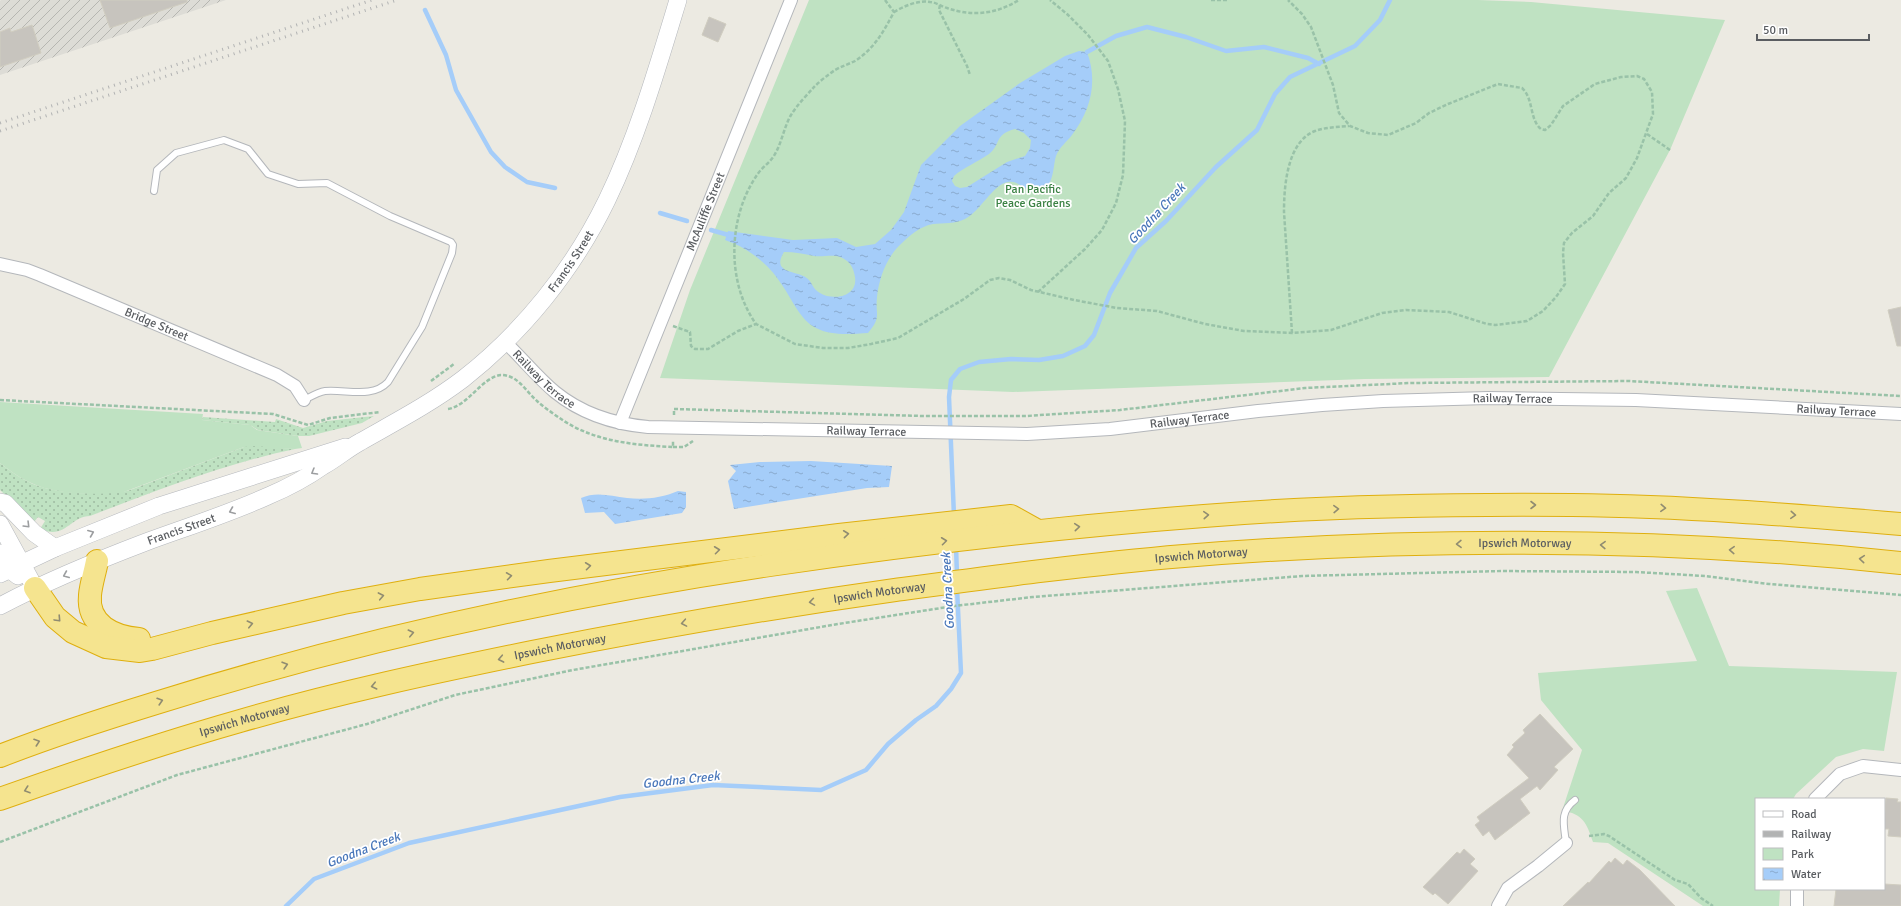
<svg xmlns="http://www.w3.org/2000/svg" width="1901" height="906" viewBox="0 0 1901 906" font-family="Signika,sans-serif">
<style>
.industrial{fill:url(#industrial-furrows)}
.green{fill:#bfe2c2}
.garden{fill:url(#garden-dots)}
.water{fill:url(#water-ripples);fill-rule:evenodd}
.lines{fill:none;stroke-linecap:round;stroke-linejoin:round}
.stream{stroke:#a5cdf9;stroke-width:4.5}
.building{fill:#c7c4be;stroke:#d0cdc0}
.lane-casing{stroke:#b4b7bb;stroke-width:8}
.street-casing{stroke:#b4b7bb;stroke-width:14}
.secondary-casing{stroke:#b5b8bd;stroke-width:18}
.highway-casing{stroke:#dfaf0f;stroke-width:24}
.path{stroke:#99c2a8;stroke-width:2.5;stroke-dasharray:4 2;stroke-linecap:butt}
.lane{stroke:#fff;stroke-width:6}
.street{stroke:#fff;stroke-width:12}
.secondary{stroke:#fff;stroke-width:17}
.highway{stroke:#f5e48f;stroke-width:22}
.rail{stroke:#b2b3b3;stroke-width:3;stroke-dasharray:1 5;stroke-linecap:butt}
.oneway{stroke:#9c9ea0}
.oneway2{stroke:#908c71}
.labels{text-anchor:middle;stroke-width:3.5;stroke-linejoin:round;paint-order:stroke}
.park-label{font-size:12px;fill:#3a8143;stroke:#fff}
.street-label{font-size:12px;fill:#5a5d61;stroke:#fff}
.water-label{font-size:13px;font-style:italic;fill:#4977ba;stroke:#fff}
</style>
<defs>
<pattern id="industrial-furrows" width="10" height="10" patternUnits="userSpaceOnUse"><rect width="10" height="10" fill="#dddcd6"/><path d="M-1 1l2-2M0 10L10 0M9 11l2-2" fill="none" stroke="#b6b6b1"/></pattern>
<pattern id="garden-dots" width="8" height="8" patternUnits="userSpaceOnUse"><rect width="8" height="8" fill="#bfe2c2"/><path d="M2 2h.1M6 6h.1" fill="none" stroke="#9ebaa1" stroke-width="1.8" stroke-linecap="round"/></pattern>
<pattern id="water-ripples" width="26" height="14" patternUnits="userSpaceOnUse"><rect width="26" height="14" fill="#a5cdf9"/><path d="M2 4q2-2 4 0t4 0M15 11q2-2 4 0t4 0" fill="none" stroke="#89aacd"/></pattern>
</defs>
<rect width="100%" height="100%" fill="#eceae2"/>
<!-- industrial -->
<path class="industrial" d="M 1,0 L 226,0 L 0,75 L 0,1 Z"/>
<!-- green -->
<g class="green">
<path d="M 809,0 L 1478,0 L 1531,2 L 1725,20 L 1670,150 L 1549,377 L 1365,379 L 1013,392 L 660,378 L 690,290 Z"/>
<path d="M 0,402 L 203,414 L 202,420 L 250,425 L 257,430 L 298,436 L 302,448 L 295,449 L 244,447 L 121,493 C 95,496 52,494 29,482 C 18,477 9,470 0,463 Z"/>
<path d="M 1697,588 L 1729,666 L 1897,672 L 1884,751 L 1863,749 L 1836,757 L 1796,794 L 1793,799 L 1756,799 L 1756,889 L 1780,889 L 1779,906 L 1703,906 L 1608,843 L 1593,842 C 1587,824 1583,813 1562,811 L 1582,750 L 1541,700 L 1538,673 L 1697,661 L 1666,591 Z"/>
</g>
<!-- garden -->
<g class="garden">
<path d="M 374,416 L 362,423 L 309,436 L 298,436 L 258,430 L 250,425 L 202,420 L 203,417 L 275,422 L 276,419 L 303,428 L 327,421 Z"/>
<path d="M 253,446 L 295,449 C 227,463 155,491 90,516 C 70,516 66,540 40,529 L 45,521 L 38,517 L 34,522 L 0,490 L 0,463 C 9,470 18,477 29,482 C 51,494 106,497 130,490 L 244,447 Z"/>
</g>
<!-- water -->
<g class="water">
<path d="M 1079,51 L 1087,52 C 1098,81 1091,110 1072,135 C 1067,142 1060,146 1056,156 C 1053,166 1054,183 1044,189 C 1027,199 1022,179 1008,182 C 992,185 981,211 965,219 C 956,224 943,223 933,224 C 921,226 910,235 902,243 C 887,256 879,278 877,297 C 875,316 882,316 868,333 C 851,334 831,336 816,328 C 800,320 792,299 782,285 C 769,264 747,247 725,240 L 728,231 L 793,240 L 837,238 L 856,247 L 875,244 L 891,230 L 904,212 L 921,165 L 960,126 L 1020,83 L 1065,56 ZM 1015,129 L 1024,133 L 1031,140 L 1030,148 L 1025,156 L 1007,162 L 967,187 L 960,188 L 955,186 L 952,181 L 954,176 C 964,167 978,162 989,154 C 1001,145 994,134 1015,129 ZM 784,252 C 795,252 804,254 814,256 C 822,257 829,255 836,256 C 839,256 845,259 847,261 C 852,265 854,271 855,277 C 858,297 833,301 820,293 C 812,288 813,284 808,279 C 799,270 770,275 784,252 Z"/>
<path d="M 811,461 L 892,466 L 889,487 L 867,488 L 734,509 L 728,481 L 736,471 L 730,465 L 760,462 Z"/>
<path d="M 678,491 L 686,492 L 686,507 L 682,513 L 615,524 L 604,512 L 585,513 L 581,498 C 596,491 611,496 627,498 C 644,500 662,498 678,491 Z"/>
</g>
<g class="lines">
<!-- stream -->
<g class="stream">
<path d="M 425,10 L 446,55 L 456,90 L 491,152 L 505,167 L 527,182 L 555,188"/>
<path d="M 1087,52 L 1116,36 L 1147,27 L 1186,37 L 1226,51 L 1264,47 L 1308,58 L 1319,64"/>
<path d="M 660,213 L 687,221"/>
<path d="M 711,230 L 732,236"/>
<path d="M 954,516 L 949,397 L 951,380 L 960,369 L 979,362 L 1011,359 L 1039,360 L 1063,356 L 1085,346 L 1094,335 L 1110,293 L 1136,248 L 1166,221 L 1216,167 L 1257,130 L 1275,94 L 1290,77 L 1355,46 L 1380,20 L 1390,0"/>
<path d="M 956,546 L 957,576"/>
<path d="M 286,906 L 314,879 L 409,843 L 620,797 L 713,785 L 821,790 L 866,770 L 888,744 L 916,720 L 936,706 L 951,689 L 961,673 L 957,588"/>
</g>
</g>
<!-- building -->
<g class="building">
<path d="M 100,0 L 187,0 L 187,2 L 110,28 Z"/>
<path d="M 709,17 L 726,24 L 718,42 L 702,35 Z"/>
<path d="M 32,25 L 41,53 L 0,67 L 0,32 L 10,28 L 11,32 Z"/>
<path d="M 1901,307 L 1901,346 L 1897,346 L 1888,310 Z"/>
<path d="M 1540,714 L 1573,749 L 1554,767 L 1558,770 L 1540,790 L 1537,786 L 1520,799 L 1530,813 L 1495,840 L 1489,831 L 1483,836 L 1475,825 L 1480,821 L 1477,817 L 1529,778 L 1507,755 L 1514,747 L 1512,745 L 1525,733 L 1523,730 Z"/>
<path d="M 1886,798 L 1898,799 L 1897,802 L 1901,802 L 1901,837 L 1888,836 L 1889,829 L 1884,829 Z"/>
<path d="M 1464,849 L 1475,859 L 1470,864 L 1478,871 L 1448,904 L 1435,893 L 1433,895 L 1423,887 L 1457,852 L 1460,854 Z"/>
<path d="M 1615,858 L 1623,865 L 1627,860 L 1640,870 L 1675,906 L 1563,906 L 1588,882 L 1589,883 L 1609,861 L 1611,863 Z"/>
<path d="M 1884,884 L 1901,885 L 1901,906 L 1834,906 L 1836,889 L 1884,889 Z"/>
</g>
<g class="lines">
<defs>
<g id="lane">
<path d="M 154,191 L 157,170 L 176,153 L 224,140 L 248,149 L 268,174 L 298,184 L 327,183 L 390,216 L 451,242 L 453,245 L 452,253 L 422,327 L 388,382 C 372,399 346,389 325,391 C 318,392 310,397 304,400"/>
<path d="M 1566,843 C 1564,825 1559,812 1575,800"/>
</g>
<g id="street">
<path id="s1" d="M 0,264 L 27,270 L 40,275 L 277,375 L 295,386 L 304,400"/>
<path id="s2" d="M 505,342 C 522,358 537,377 555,392 C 582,414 614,424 648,427 L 1027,434 L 1110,429 L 1258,411 L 1322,405 L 1383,401 L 1488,398 L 1636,400 L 1901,414"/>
<path id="s3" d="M 620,423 L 791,0"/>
<path d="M 1815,799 L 1840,774 L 1863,766 L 1901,770"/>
<path d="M 1498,906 L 1508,888 L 1538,866 L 1566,843"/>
<path d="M 1797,906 L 1797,889"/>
</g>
<g id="secondary">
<path d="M 0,502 L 5,503 L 34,533 L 55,548"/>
<path d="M 0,524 L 35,588"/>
<path d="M 0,553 L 9,569 L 18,576"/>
<path d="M 0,574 L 55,548 L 159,506 L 345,447"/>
<path id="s4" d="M 0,606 C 47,581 96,561 146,542 C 187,527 228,514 268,496 C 287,488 306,478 323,466 C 336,459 347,449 360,442 C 395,422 430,404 463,379 C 523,332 573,270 607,200 C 637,138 658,66 678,0"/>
</g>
<g id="highway">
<path d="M 97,561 C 95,572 91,584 90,595 C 87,625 114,637 139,639"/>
<path d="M 35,588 L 55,617 L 73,632 L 106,647 L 140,651 L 152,649 L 212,633 L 343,603 L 420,589 L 549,571 L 839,535 L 1011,516 L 1038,531"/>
<path d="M 0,756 C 51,736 104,719 156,703 C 357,640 562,596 770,565 C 914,544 1059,527 1204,516 C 1326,506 1449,504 1572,505 C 1682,506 1792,515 1901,524"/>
<path id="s5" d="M 0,799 C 79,771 159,744 240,721 C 336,693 434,672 532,652 C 653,628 774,607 895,590 C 992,577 1088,564 1184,556 C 1420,537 1666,538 1901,563"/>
</g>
</defs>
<!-- lane casing -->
<use href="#lane" class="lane-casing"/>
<!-- street casing -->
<use href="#street" class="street-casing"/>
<!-- secondary casing -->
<use href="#secondary" class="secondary-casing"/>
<!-- highway casing -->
<use href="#highway" class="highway-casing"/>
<!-- path -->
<g class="path">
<path d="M 885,0 L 894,12 C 884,31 874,49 855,61 C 849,64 842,66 835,70 C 829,74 820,81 814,87 C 807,95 797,105 791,115 C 784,127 782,142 775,154 C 771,162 762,167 757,175 C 728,217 726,282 756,324 L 795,344 L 823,348 L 848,348 L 871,344 L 898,338 L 964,299 L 990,280 L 999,278 L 1010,280 L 1031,290 L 1074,300 L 1117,308 L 1157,311 L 1205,324 L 1244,331 L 1292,333 L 1331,330 L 1382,313 L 1406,310 L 1449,312 L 1487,324 L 1495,325 L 1527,321 L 1543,311 L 1556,297 L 1565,284 L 1563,253 L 1564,243 L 1572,233 L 1593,216 L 1609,193 L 1626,178 L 1637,158 L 1653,114 L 1652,92 L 1644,79 L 1637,76 L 1621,77 L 1595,84 L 1563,106 L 1551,125 L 1545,130 L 1541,129 C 1529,119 1534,99 1522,88 L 1498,84 L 1448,104 L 1429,113 L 1416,123 L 1388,135 L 1368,133 L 1350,126 L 1339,113 L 1333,85 L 1311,27 L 1302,14 L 1288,0"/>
<path d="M 1211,0 L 1227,0"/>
<path d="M 940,5 L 939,10 L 967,66 L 970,75"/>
<path d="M 894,12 C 904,6 918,0 930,2 C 936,2 942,7 947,8 C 973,17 996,14 1019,0"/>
<path d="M 1647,134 L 1670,150"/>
<path d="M 1038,292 L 1085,249 L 1102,230 L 1116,203 L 1123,175 L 1125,121 L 1118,89 L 1108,61 L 1088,35 L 1067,14 L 1050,0"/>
<path d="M 673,326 L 690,332 L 691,346 L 695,349 L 708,349 L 738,331 L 756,324"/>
<path d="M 1292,333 L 1284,212 C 1284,186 1287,142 1315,131 C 1326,127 1339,127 1349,126"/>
<path d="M 431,381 L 454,364"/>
<path d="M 0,400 L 273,414 L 308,425 L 330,418 L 380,412"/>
<path d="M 448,409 C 468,406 482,377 501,375 C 505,375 509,376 513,378 C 522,383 529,394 537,401 C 545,408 555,415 564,421 C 597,442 635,445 673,447 L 673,441"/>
<path d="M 674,415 L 674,409 L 923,416 L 1026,416 L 1120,410 L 1305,388 L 1410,383 L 1629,381 L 1901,396"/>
<path d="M 673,447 L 684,447 L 693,441"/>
<path d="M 1589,836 L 1604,834 L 1609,836 L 1675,880 L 1688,884 L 1701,898 L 1713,906"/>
<path d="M 0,842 L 177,775 L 367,724 L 455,695 L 573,670 L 838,624 L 954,606 L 1033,597 L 1302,576 L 1502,571 L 1636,572 L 1705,576 L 1769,584 L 1901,595"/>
</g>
<!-- lane -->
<use href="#lane" class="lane"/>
<!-- street -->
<use href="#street" class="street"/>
<!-- secondary -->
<use href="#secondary" class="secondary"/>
<!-- highway -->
<use href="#highway" class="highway"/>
<!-- rail -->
<g class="rail">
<path d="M 0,123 L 372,0"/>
<path d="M 0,131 L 397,0"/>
</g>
</g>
<!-- one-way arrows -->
<defs><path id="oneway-chevron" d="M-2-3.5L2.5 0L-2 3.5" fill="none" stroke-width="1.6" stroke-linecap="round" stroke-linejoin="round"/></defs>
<g class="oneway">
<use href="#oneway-chevron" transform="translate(314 472) rotate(150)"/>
<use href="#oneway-chevron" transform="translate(232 511) rotate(158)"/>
<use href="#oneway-chevron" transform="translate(27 525) rotate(45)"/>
<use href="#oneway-chevron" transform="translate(91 533) rotate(-22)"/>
<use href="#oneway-chevron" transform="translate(66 575) rotate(157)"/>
</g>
<g class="oneway2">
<use href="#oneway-chevron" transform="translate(1533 505)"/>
<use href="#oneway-chevron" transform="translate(1663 508) rotate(3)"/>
<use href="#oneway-chevron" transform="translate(1336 509) rotate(-2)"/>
<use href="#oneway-chevron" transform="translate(1206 515) rotate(-4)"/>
<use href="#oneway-chevron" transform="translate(1793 515) rotate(4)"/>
<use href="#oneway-chevron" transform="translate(1077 527) rotate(-5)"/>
<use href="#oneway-chevron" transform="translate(846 534) rotate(-6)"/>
<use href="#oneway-chevron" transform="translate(944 541) rotate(-7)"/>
<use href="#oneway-chevron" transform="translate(1459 544) rotate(179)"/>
<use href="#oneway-chevron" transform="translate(1603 545) rotate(-178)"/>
<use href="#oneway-chevron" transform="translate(717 550) rotate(-7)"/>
<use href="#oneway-chevron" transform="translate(1732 550) rotate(-177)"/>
<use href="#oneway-chevron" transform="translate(1862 559) rotate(-175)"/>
<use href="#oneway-chevron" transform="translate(588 566) rotate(-7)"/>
<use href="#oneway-chevron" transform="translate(509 576) rotate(-8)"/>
<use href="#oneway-chevron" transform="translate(381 596) rotate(-11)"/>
<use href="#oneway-chevron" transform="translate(812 602) rotate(171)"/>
<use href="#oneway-chevron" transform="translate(58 619) rotate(47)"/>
<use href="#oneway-chevron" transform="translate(684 623) rotate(170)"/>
<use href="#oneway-chevron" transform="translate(250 624) rotate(-13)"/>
<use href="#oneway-chevron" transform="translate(411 633) rotate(-13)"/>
<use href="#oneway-chevron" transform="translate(501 659) rotate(169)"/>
<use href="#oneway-chevron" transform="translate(285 665) rotate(-16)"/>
<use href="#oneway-chevron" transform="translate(374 686) rotate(167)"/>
<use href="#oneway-chevron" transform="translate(160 701) rotate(-17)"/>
<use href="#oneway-chevron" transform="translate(37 742) rotate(-19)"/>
<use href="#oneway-chevron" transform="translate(27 790) rotate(161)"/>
</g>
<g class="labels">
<!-- park labels -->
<g class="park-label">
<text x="1033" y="193">Pan Pacific<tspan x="1033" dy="14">Peace Gardens</tspan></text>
</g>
<!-- street labels -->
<g class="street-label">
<text dy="4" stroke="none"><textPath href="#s3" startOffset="228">McAuliffe Street</textPath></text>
<text dy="4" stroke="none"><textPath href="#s4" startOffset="678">Francis Street</textPath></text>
<text dy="4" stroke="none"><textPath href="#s1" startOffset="168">Bridge Street</textPath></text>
<text dy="4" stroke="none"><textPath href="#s2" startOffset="54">Railway Terrace</textPath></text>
<text dy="4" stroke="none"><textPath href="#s2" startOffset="1038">Railway Terrace</textPath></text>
<text dy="4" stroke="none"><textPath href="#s2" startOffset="1362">Railway Terrace</textPath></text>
<text dy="4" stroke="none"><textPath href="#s2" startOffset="714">Railway Terrace</textPath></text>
<text dy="4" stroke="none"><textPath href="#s2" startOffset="390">Railway Terrace</textPath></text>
<text dy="4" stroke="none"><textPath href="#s4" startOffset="197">Francis Street</textPath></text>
<text dy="4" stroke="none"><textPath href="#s5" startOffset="1553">Ipswich Motorway</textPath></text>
<text dy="4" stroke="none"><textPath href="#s5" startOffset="1229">Ipswich Motorway</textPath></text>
<text dy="4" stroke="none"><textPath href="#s5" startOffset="905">Ipswich Motorway</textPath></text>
<text dy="4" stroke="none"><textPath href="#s5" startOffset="581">Ipswich Motorway</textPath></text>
<text dy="4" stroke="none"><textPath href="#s5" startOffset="257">Ipswich Motorway</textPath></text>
</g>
<!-- water labels -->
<g class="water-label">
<text transform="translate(1156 213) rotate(-47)" y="5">Goodna Creek</text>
<text transform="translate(947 591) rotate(-93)" y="5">Goodna Creek</text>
<text transform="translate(681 779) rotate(-6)" y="5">Goodna Creek</text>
<text transform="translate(363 849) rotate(-21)" y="5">Goodna Creek</text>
</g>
</g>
<!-- legend -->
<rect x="1755" y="798" width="130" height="92" fill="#ffffff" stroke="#bdbec0"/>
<rect x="1763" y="811" width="20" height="6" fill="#ffffff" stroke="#bdbec0"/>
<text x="1791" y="818" font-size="12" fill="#5a5d61">Road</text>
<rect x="1763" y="831" width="20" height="6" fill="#b2b3b3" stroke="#bdbec0"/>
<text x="1791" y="838" font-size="12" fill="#5a5d61">Railway</text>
<rect x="1763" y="848" width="20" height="12" fill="#bfe2c2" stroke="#bdbec0"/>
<text x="1791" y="858" font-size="12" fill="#5a5d61">Park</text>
<rect x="1763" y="868" width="20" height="12" fill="url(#water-ripples)" stroke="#bdbec0"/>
<text x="1791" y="878" font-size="12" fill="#5a5d61">Water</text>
<!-- scale -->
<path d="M1757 34v6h112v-6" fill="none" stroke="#5a5d61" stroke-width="2"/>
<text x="1763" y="34" font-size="12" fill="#5a5d61" stroke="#ffffff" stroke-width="3" paint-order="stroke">50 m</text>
</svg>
